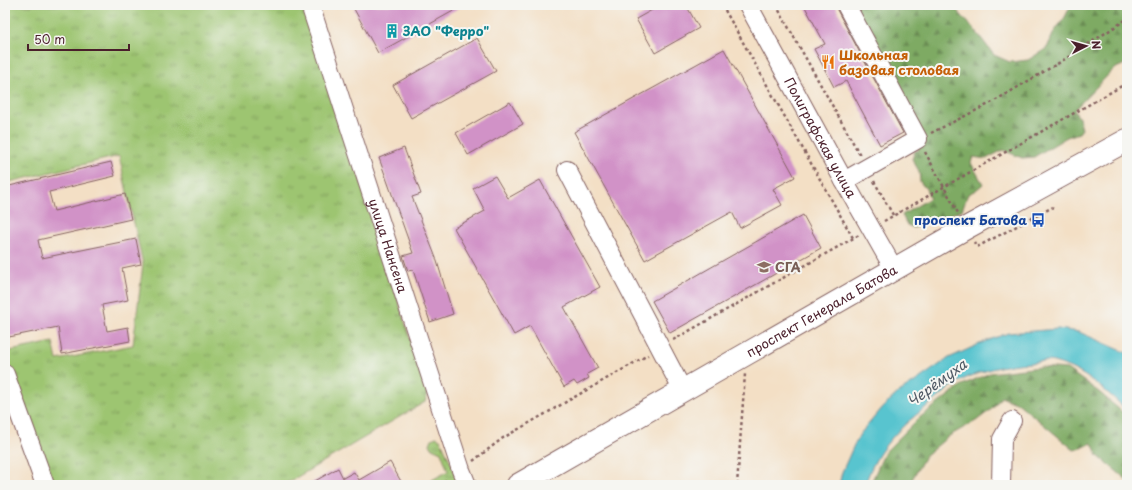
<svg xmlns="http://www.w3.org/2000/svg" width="1132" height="490" viewBox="0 0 1132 490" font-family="'Playpen Sans',sans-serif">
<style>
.grass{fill:url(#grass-tufts);stroke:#74724e}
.forest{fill:url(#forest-firs);stroke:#646447}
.water{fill:#58c4cf;stroke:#51727d}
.building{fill:#d192c7}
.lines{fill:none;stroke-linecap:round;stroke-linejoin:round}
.minor-casing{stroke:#856261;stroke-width:20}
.major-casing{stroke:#856261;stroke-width:24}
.path{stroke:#856261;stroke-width:2.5;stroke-dasharray:3 3;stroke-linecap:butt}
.minor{stroke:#fff;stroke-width:18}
.major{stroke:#fff;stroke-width:22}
.labels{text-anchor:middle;stroke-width:4;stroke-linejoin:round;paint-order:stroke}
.culture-label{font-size:13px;font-weight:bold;fill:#0d838f;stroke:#f6f6f2;text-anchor:start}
.food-label{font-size:13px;font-weight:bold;fill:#c56008;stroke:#f6f6f2;text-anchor:start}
.street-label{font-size:13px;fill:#4a1f2b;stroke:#f6f6f2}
.transit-label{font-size:13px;font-weight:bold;fill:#164399;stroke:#f6f6f2;text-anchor:end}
.education-label{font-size:13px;font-weight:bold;fill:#785e54;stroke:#f6f6f2;text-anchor:start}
.water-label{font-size:14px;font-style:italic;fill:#4f5964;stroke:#f6f6f2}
</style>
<defs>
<pattern id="grass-tufts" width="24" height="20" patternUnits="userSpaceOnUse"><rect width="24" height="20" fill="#9dc571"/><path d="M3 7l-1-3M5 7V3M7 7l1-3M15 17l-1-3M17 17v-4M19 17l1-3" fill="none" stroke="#829f5d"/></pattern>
<pattern id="forest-firs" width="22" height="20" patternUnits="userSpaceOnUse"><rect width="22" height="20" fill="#7eaa63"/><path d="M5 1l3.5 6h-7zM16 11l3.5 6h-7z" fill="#698a52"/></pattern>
</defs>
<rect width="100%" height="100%" fill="#f6f6f2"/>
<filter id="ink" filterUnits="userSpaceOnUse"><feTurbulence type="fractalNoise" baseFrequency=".025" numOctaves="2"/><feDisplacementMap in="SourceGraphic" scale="8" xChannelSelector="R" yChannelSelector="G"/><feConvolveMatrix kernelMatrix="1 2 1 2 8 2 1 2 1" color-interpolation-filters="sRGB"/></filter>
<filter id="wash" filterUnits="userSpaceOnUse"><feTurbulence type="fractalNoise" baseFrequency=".012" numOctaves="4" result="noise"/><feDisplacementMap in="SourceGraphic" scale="16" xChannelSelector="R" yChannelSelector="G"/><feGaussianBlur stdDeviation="0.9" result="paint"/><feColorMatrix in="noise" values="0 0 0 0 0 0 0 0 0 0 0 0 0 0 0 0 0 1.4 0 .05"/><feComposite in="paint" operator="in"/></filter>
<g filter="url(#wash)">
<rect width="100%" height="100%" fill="#f3dfc5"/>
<!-- grass -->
<g class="grass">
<path d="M 5,5 L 306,5 L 427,393 L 425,402 L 287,483 L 288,485 L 52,485 L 5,352 L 53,342 L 57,360 L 133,345 L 143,264 L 119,156 L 5,183 Z"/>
<path d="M 436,437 L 440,439 L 452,465 L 459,485 L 423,485 L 448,471 L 441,452 L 432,448 L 430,444 L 432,439 Z"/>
</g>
<!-- forest -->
<g class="forest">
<path d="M 842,5 L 952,5 L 975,30 L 994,55 L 1010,62 L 1028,60 L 1047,48 L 1054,32 L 1065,17 L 1071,5 L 1127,5 L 1127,63 L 1114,69 L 1074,110 L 1079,118 L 1082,129 L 1079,133 L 1067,137 L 1034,157 L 1022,158 L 1003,150 L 986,159 L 973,157 L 971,163 L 983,184 L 976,190 L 968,194 L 962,210 L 914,228 L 907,225 L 902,215 L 930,198 L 926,189 L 920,182 L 919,171 L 912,159 L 915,151 L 919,150 Z"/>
<path d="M 1040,367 L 1067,369 L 1099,392 L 1127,416 L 1127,480 L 1098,456 L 1092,443 L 1082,448 L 1074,450 L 1019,404 L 1001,397 L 993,408 L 976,421 L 949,436 L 925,456 L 909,485 L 870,485 L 885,452 L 919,418 L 962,385 L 990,373 Z"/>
</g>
<!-- water -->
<path class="water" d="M 1058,329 L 1079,332 L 1127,353 L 1127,410 C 1105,390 1084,370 1054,362 C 1047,360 1037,362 1030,363 C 1007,364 983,370 962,380 C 953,384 945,392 938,398 C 906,422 877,445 865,485 L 839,485 L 842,472 L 854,445 L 860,434 L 883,407 L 899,392 L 913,383 L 949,358 L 984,342 L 1008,333 Z"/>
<g id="blocks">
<!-- building -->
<g class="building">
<path d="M 360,5 L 464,5 L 378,53 L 354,9 Z"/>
<path d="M 661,5 L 686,5 L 699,28 L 655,53 L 636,19 Z"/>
<path d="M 804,5 L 836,5 L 837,10 L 903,133 L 880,145 L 846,81 L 834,87 L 814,49 L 825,44 Z"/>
<path d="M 477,38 L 496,71 L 411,118 L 393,85 Z"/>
<path d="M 724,49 L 795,177 L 773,189 L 782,205 L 740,228 L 732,212 L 645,260 L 574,132 Z"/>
<path d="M 510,102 L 523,124 L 468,155 L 456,133 Z"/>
<path d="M 404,148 L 421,194 L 412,197 L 436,258 L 453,314 L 430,322 L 413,270 L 408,271 L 403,256 L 413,253 L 379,158 Z"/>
<path d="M 111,162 L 115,176 L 49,192 L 54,211 L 125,194 L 131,219 L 38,240 L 42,258 L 136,239 L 141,264 L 122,268 L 128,300 L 102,305 L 107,331 L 128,327 L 130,341 L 62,354 L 58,327 L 9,337 L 5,319 L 5,187 Z"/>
<path d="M 495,176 L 508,198 L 540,180 L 600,287 L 564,307 L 598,368 L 587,374 L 589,378 L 577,385 L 574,381 L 564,387 L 530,326 L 514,335 L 454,228 L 485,211 L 473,188 Z"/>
<path d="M 803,215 L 821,248 L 670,333 L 652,301 Z"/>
<path d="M 390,462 L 403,485 L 308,485 L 338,468 L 343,478 L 354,472 L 359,480 Z"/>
</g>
</g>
</g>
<g filter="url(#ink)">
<use href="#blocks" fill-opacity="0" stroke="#856261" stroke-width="1"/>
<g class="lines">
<defs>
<g id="minor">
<path id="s1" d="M 310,5 L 461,470 L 467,485"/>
<path id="s2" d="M 748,5 L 844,181 L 894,269"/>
<path d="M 567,170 L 683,391"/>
<path d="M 844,181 L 918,139 L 846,5"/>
<path d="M 5,374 L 45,485"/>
<path d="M 1001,485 L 1002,439 L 1012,421"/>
</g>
<g id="major">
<path id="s3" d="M 518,485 L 966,228 L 1127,140"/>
</g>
</defs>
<!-- minor casing -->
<use href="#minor" class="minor-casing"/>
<!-- major casing -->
<use href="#major" class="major-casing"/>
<!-- path -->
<g class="path">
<path d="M 722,5 L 853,238"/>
<path d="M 776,5 L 860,155"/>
<path d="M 931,133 L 991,103 L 1062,61 L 1127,19"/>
<path d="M 925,152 L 958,213"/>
<path d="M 874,181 L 893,215"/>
<path d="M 884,221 L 1127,83"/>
<path d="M 974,242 L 977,247 L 1053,207"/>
<path d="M 673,340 L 859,235"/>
<path d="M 473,461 L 503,438 L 648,355"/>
<path d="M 439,485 L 448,479"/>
<path d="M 737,485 L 745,374"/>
</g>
<!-- minor -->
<use href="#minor" class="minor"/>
<!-- major -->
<use href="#major" class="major"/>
</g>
</g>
<!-- icons -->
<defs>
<symbol id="building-bare" viewBox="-9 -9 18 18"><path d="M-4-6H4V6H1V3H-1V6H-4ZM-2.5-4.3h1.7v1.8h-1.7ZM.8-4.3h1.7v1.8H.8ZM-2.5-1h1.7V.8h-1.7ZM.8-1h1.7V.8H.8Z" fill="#0f9aa8" stroke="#f6f6f2" stroke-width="2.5" paint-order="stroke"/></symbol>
<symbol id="restaurant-bare" viewBox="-9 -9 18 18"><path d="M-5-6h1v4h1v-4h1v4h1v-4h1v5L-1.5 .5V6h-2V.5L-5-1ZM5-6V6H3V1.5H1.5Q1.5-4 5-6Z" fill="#e8710a" stroke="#f6f6f2" stroke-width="2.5" paint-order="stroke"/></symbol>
<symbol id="bus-bare" viewBox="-9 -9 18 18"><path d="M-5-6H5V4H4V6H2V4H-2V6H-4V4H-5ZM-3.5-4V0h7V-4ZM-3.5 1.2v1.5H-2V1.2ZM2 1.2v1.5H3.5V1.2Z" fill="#1a4fb4" stroke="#f6f6f2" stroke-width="2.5" paint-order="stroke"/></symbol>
<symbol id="university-bare" viewBox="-9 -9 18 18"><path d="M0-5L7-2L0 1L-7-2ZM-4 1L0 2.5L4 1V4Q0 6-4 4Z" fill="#8d6e63" stroke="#f6f6f2" stroke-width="2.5" paint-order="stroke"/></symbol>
</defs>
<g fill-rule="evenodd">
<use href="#building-bare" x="382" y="21" width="20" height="20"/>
<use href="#restaurant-bare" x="818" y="52" width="20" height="20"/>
<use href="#bus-bare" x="1028" y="210" width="20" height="20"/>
<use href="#university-bare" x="754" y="257" width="20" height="20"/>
</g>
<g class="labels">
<!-- culture labels -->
<g class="culture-label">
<text x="403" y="36">ЗАО "Ферро"</text>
</g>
<!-- food labels -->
<g class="food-label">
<text x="839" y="60">Школьная<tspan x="839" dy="15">базовая столовая</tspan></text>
</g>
<!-- street labels -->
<g class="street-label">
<text dy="5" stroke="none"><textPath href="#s2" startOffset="151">Полиграфская улица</textPath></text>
<text dy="5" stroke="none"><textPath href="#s1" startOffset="253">улица Нансена</textPath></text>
<text dy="5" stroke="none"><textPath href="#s3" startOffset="350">проспект Генерала Батова</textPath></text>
</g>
<!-- transit labels -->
<g class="transit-label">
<text x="1027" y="225">проспект Батова</text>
</g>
<!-- education labels -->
<g class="education-label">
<text x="775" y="272">СГА</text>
</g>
<!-- water labels -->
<g class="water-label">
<text transform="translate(937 383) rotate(-36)" y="5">Черёмуха</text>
</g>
</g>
<!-- margin -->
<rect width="1132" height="490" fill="none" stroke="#f6f6f2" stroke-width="20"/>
<!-- north arrow -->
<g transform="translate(1086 46) rotate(84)" stroke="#f6f6f2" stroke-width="3" paint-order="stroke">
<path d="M0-3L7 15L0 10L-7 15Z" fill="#4a1f2b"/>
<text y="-6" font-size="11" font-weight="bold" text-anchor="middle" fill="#4a1f2b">N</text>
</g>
<!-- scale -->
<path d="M28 44v6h101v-6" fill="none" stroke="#4a1f2b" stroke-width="2"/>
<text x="34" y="44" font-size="12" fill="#4a1f2b" stroke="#f6f6f2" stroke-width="3" paint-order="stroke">50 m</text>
</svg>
